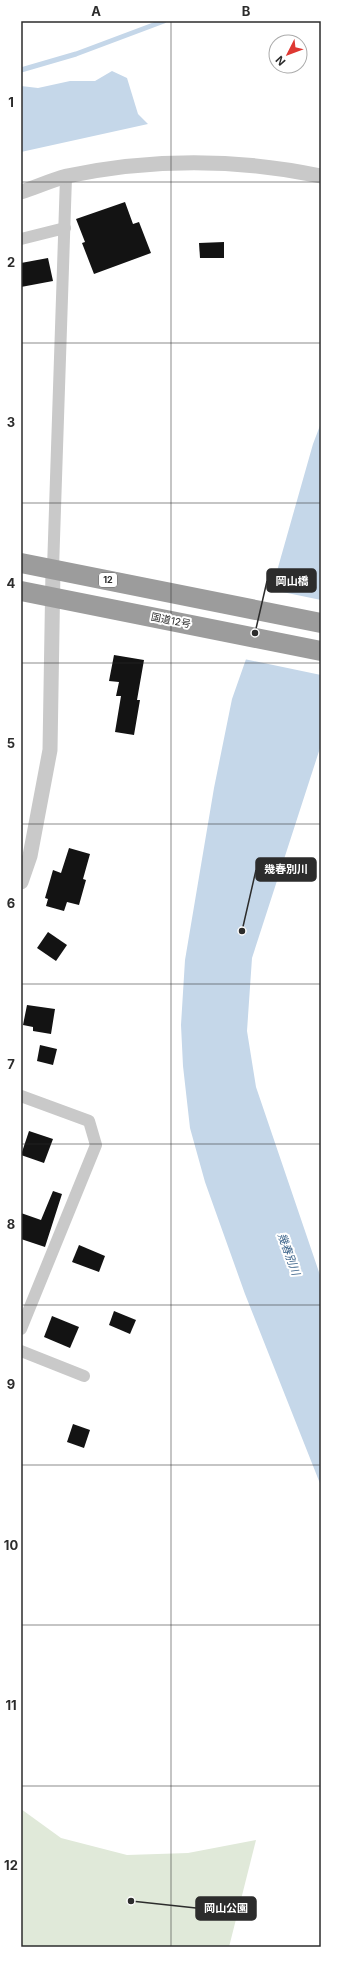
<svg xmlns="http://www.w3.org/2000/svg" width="342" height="1968" viewBox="0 0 342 1968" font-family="Inter,'Noto Sans JP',sans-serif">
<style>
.green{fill:#e0e9d9}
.water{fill:#c5d7e9}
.pier{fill:#fff}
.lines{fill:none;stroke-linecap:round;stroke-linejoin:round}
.stream{stroke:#c5d7e9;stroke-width:5}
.building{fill:#131313}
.minor{stroke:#c9c9c9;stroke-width:12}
.tertiary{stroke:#c9c9c9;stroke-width:15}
.trunk{stroke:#9c9c9c;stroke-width:20}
.grid{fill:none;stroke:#2c2c2c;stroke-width:1;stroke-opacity:0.55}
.labels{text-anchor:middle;stroke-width:4;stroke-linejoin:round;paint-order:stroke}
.shield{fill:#fff;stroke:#6b6b6b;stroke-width:1}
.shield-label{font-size:9px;font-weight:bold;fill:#2c2c2c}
.street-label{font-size:10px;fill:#2c2c2c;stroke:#fff}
.water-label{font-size:11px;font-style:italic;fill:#3d648a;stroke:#fff}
.leader{fill:none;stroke:#2c2c2c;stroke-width:1.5}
.callout-dot{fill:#2c2c2c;stroke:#fff;stroke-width:1.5}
.callout{fill:#2c2c2c;stroke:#2c2c2c;stroke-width:1.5}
.callout-label{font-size:11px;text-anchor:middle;font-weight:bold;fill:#fff}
.neatline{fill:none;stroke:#2c2c2c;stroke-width:1.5}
.grid-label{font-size:13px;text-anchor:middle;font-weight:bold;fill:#2c2c2c}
</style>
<rect width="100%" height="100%" fill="#fff"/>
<!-- green -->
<path class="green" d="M 21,1809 L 61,1838 L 127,1855 L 188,1853 L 256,1840 L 229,1947 L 21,1947 Z"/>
<!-- water -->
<g class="water">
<path d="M 112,71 L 127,78 L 138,114 L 148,124 L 21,152 L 21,86 L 38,88 L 70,81 L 95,81 Z"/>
<path d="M 321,423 L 321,745 L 252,958 L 247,1031 L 256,1087 L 321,1278 L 321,1486 L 245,1294 L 205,1182 L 190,1128 L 183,1066 L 181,1025 L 185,960 L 214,788 L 232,699 L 277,571 L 313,444 Z"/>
</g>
<!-- pier -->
<path class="pier" d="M 268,589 L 321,600 L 321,675 L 244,659 Z"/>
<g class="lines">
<!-- stream -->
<path class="stream" d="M 21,70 L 76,54 L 164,21"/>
</g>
<!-- building -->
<g class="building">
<path d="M 125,202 L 133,224 L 139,222 L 151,253 L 94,274 L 82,243 L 85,242 L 76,219 Z"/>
<path d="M 224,242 L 224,258 L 200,258 L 199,243 Z"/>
<path d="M 48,258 L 53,281 L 21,287 L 21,263 Z"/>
<path d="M 114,655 L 144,660 L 137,700 L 140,700 L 134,735 L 115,732 L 121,696 L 116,696 L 119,682 L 109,681 Z"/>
<path d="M 69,848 L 90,854 L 83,879 L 86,880 L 79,905 L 67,902 L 64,911 L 46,906 L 48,899 L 45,898 L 53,870 L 61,873 Z"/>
<path d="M 48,932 L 67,945 L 56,961 L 37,948 Z"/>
<path d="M 27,1005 L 55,1009 L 51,1034 L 33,1031 L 33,1027 L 23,1025 Z"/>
<path d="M 40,1045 L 57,1049 L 53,1065 L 37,1061 Z"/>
<path d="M 29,1131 L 53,1139 L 44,1163 L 21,1155 Z"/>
<path d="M 53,1191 L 62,1194 L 45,1247 L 21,1239 L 21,1213 L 41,1220 Z"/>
<path d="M 79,1245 L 105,1256 L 99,1272 L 72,1262 Z"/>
<path d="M 114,1311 L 136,1320 L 130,1334 L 109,1325 Z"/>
<path d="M 52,1316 L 79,1327 L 70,1348 L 44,1337 Z"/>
<path d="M 73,1424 L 90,1430 L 84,1448 L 67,1442 Z"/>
</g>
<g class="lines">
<!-- minor -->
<g class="minor">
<path d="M 21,239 L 65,228"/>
<path d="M 53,569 L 66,177"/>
<path d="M 21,1096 L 89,1121 L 96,1145 L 21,1329"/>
<path d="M 21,1351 L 84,1376"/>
</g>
<!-- tertiary -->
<g class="tertiary">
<path d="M 21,192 C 36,187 52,180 67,176 C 153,158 235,158 321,176"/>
<path d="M 21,882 L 30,856 L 50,750 L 53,569"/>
</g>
<!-- trunk -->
<g class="trunk">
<path d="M 21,563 L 321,623"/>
<path d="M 21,591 L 321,651"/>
</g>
</g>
<!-- grid -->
<path class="grid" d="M 171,21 L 171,1947M 21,182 L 321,182M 21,343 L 321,343M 21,503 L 321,503M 21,663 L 321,663M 21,824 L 321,824M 21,984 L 321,984M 21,1144 L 321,1144M 21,1305 L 321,1305M 21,1465 L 321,1465M 21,1625 L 321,1625M 21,1786 L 321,1786"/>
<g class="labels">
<!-- shield labels -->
<rect class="shield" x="99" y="573" width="18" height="14" rx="3"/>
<g class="shield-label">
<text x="108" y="583">12</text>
</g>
<!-- street labels -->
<g class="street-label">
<text transform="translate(171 620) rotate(11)" y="4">国道12号</text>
</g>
<!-- water labels -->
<g class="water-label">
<text transform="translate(289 1254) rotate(70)" y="4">幾春別川</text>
</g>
</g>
<!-- callouts -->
<path class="leader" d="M255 633L267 581M242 931L256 870M131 1901L196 1908"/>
<g class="callout-dot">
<circle cx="255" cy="633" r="4"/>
<circle cx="242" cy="931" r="4"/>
<circle cx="131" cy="1901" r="4"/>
</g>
<g class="callout">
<rect x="267" y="569" width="49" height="23" rx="4"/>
<rect x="256" y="858" width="60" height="23" rx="4"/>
<rect x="196" y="1897" width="60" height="23" rx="4"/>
</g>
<g class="callout-label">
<text x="292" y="585">岡山橋</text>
<text x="286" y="873">幾春別川</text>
<text x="226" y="1912">岡山公園</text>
</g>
<!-- border -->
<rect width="342" height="1968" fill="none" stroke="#ffffff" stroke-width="44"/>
<!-- north arrow -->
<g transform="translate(288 54) rotate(228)"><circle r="19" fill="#ffffff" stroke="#ababab"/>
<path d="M0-3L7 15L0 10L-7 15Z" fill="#de3832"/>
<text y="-6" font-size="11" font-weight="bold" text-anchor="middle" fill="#2c2c2c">N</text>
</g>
<rect x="22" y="22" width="298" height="1924" class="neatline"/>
<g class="grid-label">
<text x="96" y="16">A</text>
<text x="246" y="16">B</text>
<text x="11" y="107">1</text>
<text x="11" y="267">2</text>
<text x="11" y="427">3</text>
<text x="11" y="588">4</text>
<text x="11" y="748">5</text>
<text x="11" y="908">6</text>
<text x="11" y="1069">7</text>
<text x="11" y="1229">8</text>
<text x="11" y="1389">9</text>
<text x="11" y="1550">10</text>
<text x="11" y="1710">11</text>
<text x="11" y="1870">12</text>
</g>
</svg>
